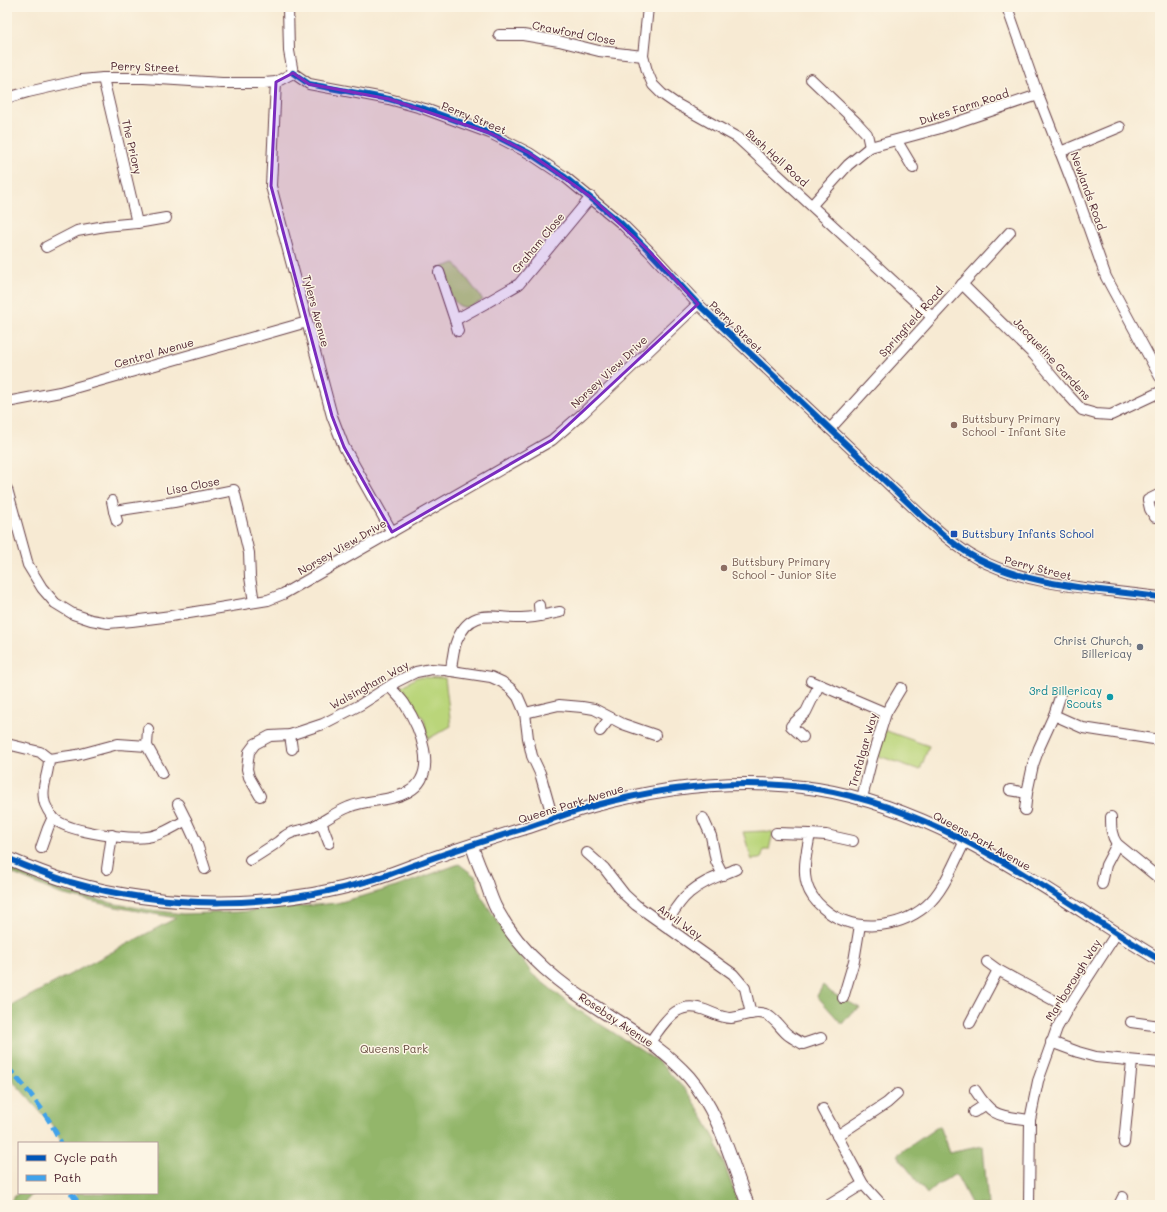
<svg xmlns="http://www.w3.org/2000/svg" width="1167" height="1212" viewBox="0 0 1167 1212" font-family="Mali,sans-serif">
<style>
.green{fill:#bad57a;stroke:#827a52}
.forest{fill:#93b66a;stroke:#6e6a4a}
.lines{fill:none;stroke-linecap:round;stroke-linejoin:round}
.minor-casing{stroke:#643d44;stroke-width:12}
.tertiary-casing{stroke:#643d44;stroke-width:14}
.minor{stroke:#fff;stroke-width:10}
.tertiary{stroke:#fff;stroke-width:12}
.quiet{stroke:#40a2eb;stroke-width:5;stroke-dasharray:10 5;stroke-linecap:butt}
.cycleway-casing{stroke:#fcf5e5;stroke-width:8}
.cycleway{stroke:#0057b8;stroke-width:6}
.marked{fill:#7b2cbf;fill-opacity:0.2;stroke:#7b2cbf;stroke-width:3;stroke-linejoin:round}
.education-dot{fill:#8d6e63;stroke:#fcf5e5;stroke-width:1.5}
.transit-dot{fill:#1a4fb4;stroke:#fcf5e5;stroke-width:1.5}
.worship-dot{fill:#6b7280;stroke:#fcf5e5;stroke-width:1.5}
.culture-dot{fill:#0f9aa8;stroke:#fcf5e5;stroke-width:1.5}
.labels{text-anchor:middle;stroke-width:3;stroke-linejoin:round;paint-order:stroke}
.street-label{font-size:11px;fill:#4a1f2b;stroke:#fcf5e5}
.education-label{font-size:11px;fill:#785e54;stroke:#fcf5e5;text-anchor:start}
.transit-label{font-size:11px;fill:#164399;stroke:#fcf5e5;text-anchor:start}
.worship-label{font-size:11px;fill:#5b616d;stroke:#fcf5e5;text-anchor:end}
.culture-label{font-size:11px;fill:#0d838f;stroke:#fcf5e5;text-anchor:end}
.park-label{font-size:11px;fill:#664c3f;stroke:#fcf5e5}
</style>
<rect width="100%" height="100%" fill="#fcf5e5"/>
<filter id="ink" filterUnits="userSpaceOnUse"><feTurbulence type="fractalNoise" baseFrequency=".025" numOctaves="2"/><feDisplacementMap in="SourceGraphic" scale="8" xChannelSelector="R" yChannelSelector="G"/><feConvolveMatrix kernelMatrix="1 2 1 2 8 2 1 2 1" color-interpolation-filters="sRGB"/></filter>
<filter id="wash" filterUnits="userSpaceOnUse"><feTurbulence type="fractalNoise" baseFrequency=".012" numOctaves="4" result="noise"/><feDisplacementMap in="SourceGraphic" scale="16" xChannelSelector="R" yChannelSelector="G"/><feGaussianBlur stdDeviation="0.9" result="paint"/><feColorMatrix in="noise" values="0 0 0 0 0 0 0 0 0 0 0 0 0 0 0 0 0 1.4 0 .05"/><feComposite in="paint" operator="in"/></filter>
<g filter="url(#wash)">
<rect width="100%" height="100%" fill="#f7ead3"/>
<!-- green -->
<g class="green">
<path d="M 455,263 L 483,300 C 479,302 473,306 469,307 C 449,310 447,281 443,267 Z"/>
<path d="M 417,677 L 445,678 L 451,726 L 428,739 L 424,719 L 400,688 Z"/>
<path d="M 881,729 L 929,746 L 920,770 L 873,754 Z"/>
<path d="M 765,831 L 773,832 L 769,850 L 764,850 L 761,859 L 755,858 L 752,860 L 743,832 Z"/>
</g>
<!-- forest -->
<g class="forest">
<path d="M 459,864 L 476,877 L 481,896 L 532,974 L 575,1008 L 659,1062 L 691,1096 L 715,1139 L 739,1205 L 73,1205 L 77,1202 L 75,1193 L 157,1193 L 157,1143 L 60,1143 L 61,1141 L 52,1125 L 7,1074 L 7,1008 L 176,918 L 116,907 L 60,894 L 7,871 L 7,868 L 61,891 L 116,904 L 150,910 L 183,914 L 238,912 L 337,903 L 396,887 Z"/>
<path d="M 823,985 L 832,993 L 860,1008 L 851,1013 L 842,1024 L 817,996 Z"/>
<path d="M 939,1126 L 949,1153 L 983,1146 L 988,1205 L 972,1205 L 956,1174 L 938,1184 L 927,1194 L 897,1155 Z"/>
<path d="M 19,1192 L 33,1193 L 23,1205 L 7,1205 Z"/>
</g>
</g>
<g filter="url(#ink)">
<g class="lines">
<defs>
<g id="minor">
<path d="M 288,7 L 289,51 L 293,73"/>
<path d="M 648,7 L 643,56 L 647,71 L 653,85 L 662,94 L 675,103 L 738,138 L 932,317"/>
<path d="M 1007,7 L 1038,95 L 1077,195 L 1106,277 L 1160,377"/>
<path d="M 499,35 L 523,35 L 559,41 L 599,51 L 643,56"/>
<path d="M 293,73 L 309,84 L 389,99 L 425,109 L 490,133 L 529,153 L 565,177 L 621,223 L 649,251 L 698,304 L 921,515 C 939,531 956,547 976,558 C 1030,587 1100,589 1160,597"/>
<path d="M 811,79 L 856,122 L 867,134 L 870,147"/>
<path d="M 276,82 L 271,186 L 332,416 L 344,447 L 392,532"/>
<path d="M 7,98 L 28,92 L 81,80 L 103,78 L 144,78 L 222,83 L 264,83 L 276,82 L 293,73"/>
<path d="M 897,141 L 913,168"/>
<path d="M 1060,152 L 1120,127"/>
<path d="M 812,205 L 848,165 L 870,147 L 937,129 L 1038,95"/>
<path d="M 137,223 L 166,218"/>
<path d="M 46,247 L 77,231 L 105,226 L 137,223 L 103,78"/>
<path d="M 439,272 L 455,320 L 486,303 L 519,284 L 591,197"/>
<path d="M 962,284 L 1034,355 L 1061,387 L 1082,410 L 1096,414 L 1111,415 L 1160,392"/>
<path d="M 455,320 L 458,331"/>
<path d="M 7,402 L 60,392 L 307,322"/>
<path d="M 830,429 L 1010,232"/>
<path d="M 7,489 L 28,565 L 42,588 L 55,603 L 73,614 L 91,620 L 108,623 L 132,621 L 171,616 L 268,600 L 283,594 L 552,440 L 582,414 L 698,304"/>
<path d="M 112,501 L 114,511"/>
<path d="M 1155,517 L 1150,509 L 1148,500 L 1160,494"/>
<path d="M 117,521 L 114,511 L 174,502 L 234,490 L 249,553 L 250,577 L 254,602"/>
<path d="M 540,616 L 560,612"/>
<path d="M 451,671 C 452,661 453,649 457,640 C 472,606 494,619 521,618 C 527,618 534,617 540,616 L 539,605"/>
<path d="M 811,681 L 886,713"/>
<path d="M 525,713 L 559,705 L 582,707 L 594,709 L 623,724 L 655,735"/>
<path d="M 1054,715 L 1060,697"/>
<path d="M 600,731 L 610,718"/>
<path d="M 290,735 L 292,749"/>
<path d="M 803,737 L 791,726 L 806,712 L 819,685"/>
<path d="M 7,744 L 40,752 L 49,759 C 49,774 40,788 45,804 C 48,811 51,817 57,821 C 73,832 128,840 147,837 C 161,835 174,827 186,820 L 178,804"/>
<path d="M 147,746 L 148,729"/>
<path d="M 49,759 L 77,755 L 118,744 L 147,746 L 162,773"/>
<path d="M 1010,790 L 1027,793 L 1033,765 L 1039,748 L 1054,715 L 1083,728 L 1160,740"/>
<path d="M 260,796 L 249,777 L 247,769 L 249,752 L 255,744 L 270,736 L 290,735 L 323,724 L 360,705 L 396,682 L 416,672 L 431,669 L 445,670 L 491,677 L 502,682 L 511,689 L 518,697 L 525,713 L 528,738 L 532,756 L 540,773 L 553,819"/>
<path d="M 862,798 L 872,758 L 886,713 L 901,688"/>
<path d="M 1025,810 L 1027,793"/>
<path d="M 1111,817 C 1111,828 1111,835 1117,844 L 1160,879"/>
<path d="M 703,818 L 711,836 L 716,861 L 723,875"/>
<path d="M 186,820 L 197,844 L 205,869"/>
<path d="M 321,822 L 329,843"/>
<path d="M 776,833 L 810,834 C 807,851 802,869 807,885 C 810,895 815,901 823,908 C 851,933 897,930 926,906 C 944,891 954,862 965,841"/>
<path d="M 810,834 L 826,835 L 853,841"/>
<path d="M 41,848 L 48,828 L 53,817"/>
<path d="M 587,853 L 604,868 L 625,895 L 636,905 L 733,974 L 745,988 L 751,1014"/>
<path d="M 250,860 C 260,854 269,848 278,842 C 282,839 286,834 291,833 C 298,830 307,830 314,826 C 326,820 336,812 349,807 C 367,799 390,802 408,792 C 441,774 419,726 404,703 C 400,697 394,692 390,687"/>
<path d="M 107,869 L 112,835"/>
<path d="M 1102,884 L 1106,865 L 1117,844"/>
<path d="M 665,925 C 672,914 679,901 689,893 C 703,881 720,876 736,869"/>
<path d="M 987,962 L 998,970 L 1068,1008"/>
<path d="M 843,998 L 854,961 L 860,925"/>
<path d="M 1131,1022 L 1160,1026"/>
<path d="M 970,1023 L 998,970"/>
<path d="M 650,1042 C 665,1022 676,999 705,1010 C 713,1013 722,1018 731,1018 C 742,1017 754,1010 765,1014 C 775,1018 779,1027 787,1034 C 792,1038 798,1041 803,1044 L 821,1038"/>
<path d="M 1051,1042 L 1078,1052 L 1096,1057 L 1160,1063"/>
<path d="M 975,1090 C 993,1118 998,1115 1030,1120"/>
<path d="M 823,1109 L 863,1184 L 829,1205"/>
<path d="M 974,1112 L 985,1105"/>
<path d="M 837,1136 L 887,1103 L 897,1094"/>
<path d="M 1124,1143 L 1132,1061"/>
<path d="M 863,1184 L 882,1205"/>
<path d="M 1029,1205 L 1030,1120 L 1038,1081 L 1057,1028 L 1068,1008 L 1116,934"/>
<path d="M 1119,1205 L 1123,1197"/>
</g>
<g id="tertiary">
<path d="M 472,845 C 475,858 481,870 486,882 C 489,891 492,901 497,910 C 522,955 562,986 605,1013 C 634,1032 665,1050 689,1077 C 720,1113 731,1162 748,1205"/>
<path d="M 7,858 C 28,867 48,875 70,882 C 168,910 275,909 372,880 C 392,874 411,866 430,859 C 463,847 496,837 529,827 C 550,820 571,812 593,806 C 665,786 743,778 817,789 C 947,810 1051,895 1160,960"/>
</g>
</defs>
<!-- minor casing -->
<use href="#minor" class="minor-casing"/>
<!-- tertiary casing -->
<use href="#tertiary" class="tertiary-casing"/>
<!-- minor -->
<use href="#minor" class="minor"/>
<!-- tertiary -->
<use href="#tertiary" class="tertiary"/>
<!-- quiet -->
<g class="quiet">
<path d="M 7,1067 C 28,1090 48,1114 61,1143"/>
<path d="M 71,1193 L 80,1205"/>
</g>
<defs>
<g id="cycleway">
<path d="M 293,73 L 309,84 L 389,99 L 425,109 L 490,133 L 529,153 L 565,177 L 621,223 L 649,251 L 698,304 L 921,515 C 939,531 956,547 976,558 C 1030,587 1100,589 1160,597"/>
<path d="M 7,858 C 28,867 48,875 70,882 C 168,910 275,909 372,880 C 392,874 411,866 430,859 C 463,847 496,837 529,827 C 550,820 571,812 593,806 C 665,786 743,778 817,789 C 947,810 1051,895 1160,960"/>
</g>
</defs>
<!-- cycleway casing -->
<use href="#cycleway" class="cycleway-casing"/>
<!-- cycleway -->
<use href="#cycleway" class="cycleway"/>
</g>
</g>
<!-- marked area -->
<path class="marked" d="M 293,73 L 309,84 L 389,99 L 490,133 L 529,153 L 591,197 L 649,251 L 698,304 L 552,440 L 392,532 L 344,447 L 332,416 L 271,186 L 276,82 Z"/>
<!-- markers -->
<g class="education-dot">
<circle cx="954" cy="425" r="4"/>
<circle cx="724" cy="568" r="4"/>
</g>
<rect class="transit-dot" x="950" y="530" width="8" height="8" rx="2"/>
<circle class="worship-dot" cx="1140" cy="647" r="4"/>
<circle class="culture-dot" cx="1110" cy="697" r="4"/>
<g class="labels">
<!-- street labels -->
<g class="street-label">
<text transform="translate(574 33) rotate(11)" y="4">Crawford Close</text>
<text transform="translate(145 67) rotate(2)" y="4">Perry Street</text>
<text transform="translate(964 107) rotate(-18)" y="4">Dukes Farm Road</text>
<text transform="translate(474 118) rotate(22)" y="4">Perry Street</text>
<text transform="translate(132 147) rotate(77)" y="4">The Priory</text>
<text transform="translate(777 158) rotate(42)" y="4">Bush Hall Road</text>
<text transform="translate(1088 191) rotate(70)" y="4">Newlands Road</text>
<text transform="translate(538 243) rotate(-50)" y="4">Graham Close</text>
<text transform="translate(316 311) rotate(75)" y="4">Tylers Avenue</text>
<text transform="translate(911 322) rotate(-48)" y="4">Springfield Road</text>
<text transform="translate(736 327) rotate(44)" y="4">Perry Street</text>
<text transform="translate(154 353) rotate(-16)" y="4">Central Avenue</text>
<text transform="translate(1052 359) rotate(47)" y="4">Jacqueline Gardens</text>
<text transform="translate(609 372) rotate(-43)" y="4">Norsey View Drive</text>
<text transform="translate(193 486) rotate(-11)" y="4">Lisa Close</text>
<text transform="translate(342 547) rotate(-30)" y="4">Norsey View Drive</text>
<text transform="translate(1038 568) rotate(14)" y="4">Perry Street</text>
<text transform="translate(369 685) rotate(-29)" y="4">Walsingham Way</text>
<text transform="translate(863 750) rotate(-74)" y="4">Trafalgar Way</text>
<text transform="translate(571 804) rotate(-17)" y="4">Queens Park Avenue</text>
<text transform="translate(982 841) rotate(29)" y="4">Queens Park Avenue</text>
<text transform="translate(680 922) rotate(35)" y="4">Anvil Way</text>
<text transform="translate(1073 980) rotate(-58)" y="4">Marlborough Way</text>
<text transform="translate(616 1020) rotate(34)" y="4">Rosebay Avenue</text>
</g>
<!-- education labels -->
<g class="education-label">
<text x="962" y="423">Buttsbury Primary<tspan x="962" dy="13">School - Infant Site</tspan></text>
<text x="732" y="566">Buttsbury Primary<tspan x="732" dy="13">School - Junior Site</tspan></text>
</g>
<!-- transit labels -->
<g class="transit-label">
<text x="962" y="538">Buttsbury Infants School</text>
</g>
<!-- worship labels -->
<g class="worship-label">
<text x="1132" y="645">Christ Church,<tspan x="1132" dy="13">Billericay</tspan></text>
</g>
<!-- culture labels -->
<g class="culture-label">
<text x="1102" y="695">3rd Billericay<tspan x="1102" dy="13">Scouts</tspan></text>
</g>
<!-- park labels -->
<g class="park-label">
<text x="394" y="1053">Queens Park</text>
</g>
</g>
<!-- margin -->
<rect width="1167" height="1212" fill="none" stroke="#fcf5e5" stroke-width="24"/>
<!-- legend -->
<rect x="18" y="1142" width="140" height="52" fill="#fcf5e5" stroke="#b59f9b"/>
<rect x="26" y="1155" width="20" height="6" fill="#0057b8" stroke="#b59f9b"/>
<text x="54" y="1162" font-size="12" fill="#4a1f2b">Cycle path</text>
<rect x="26" y="1175" width="20" height="6" fill="#40a2eb" stroke="#b59f9b"/>
<text x="54" y="1182" font-size="12" fill="#4a1f2b">Path</text>
</svg>
